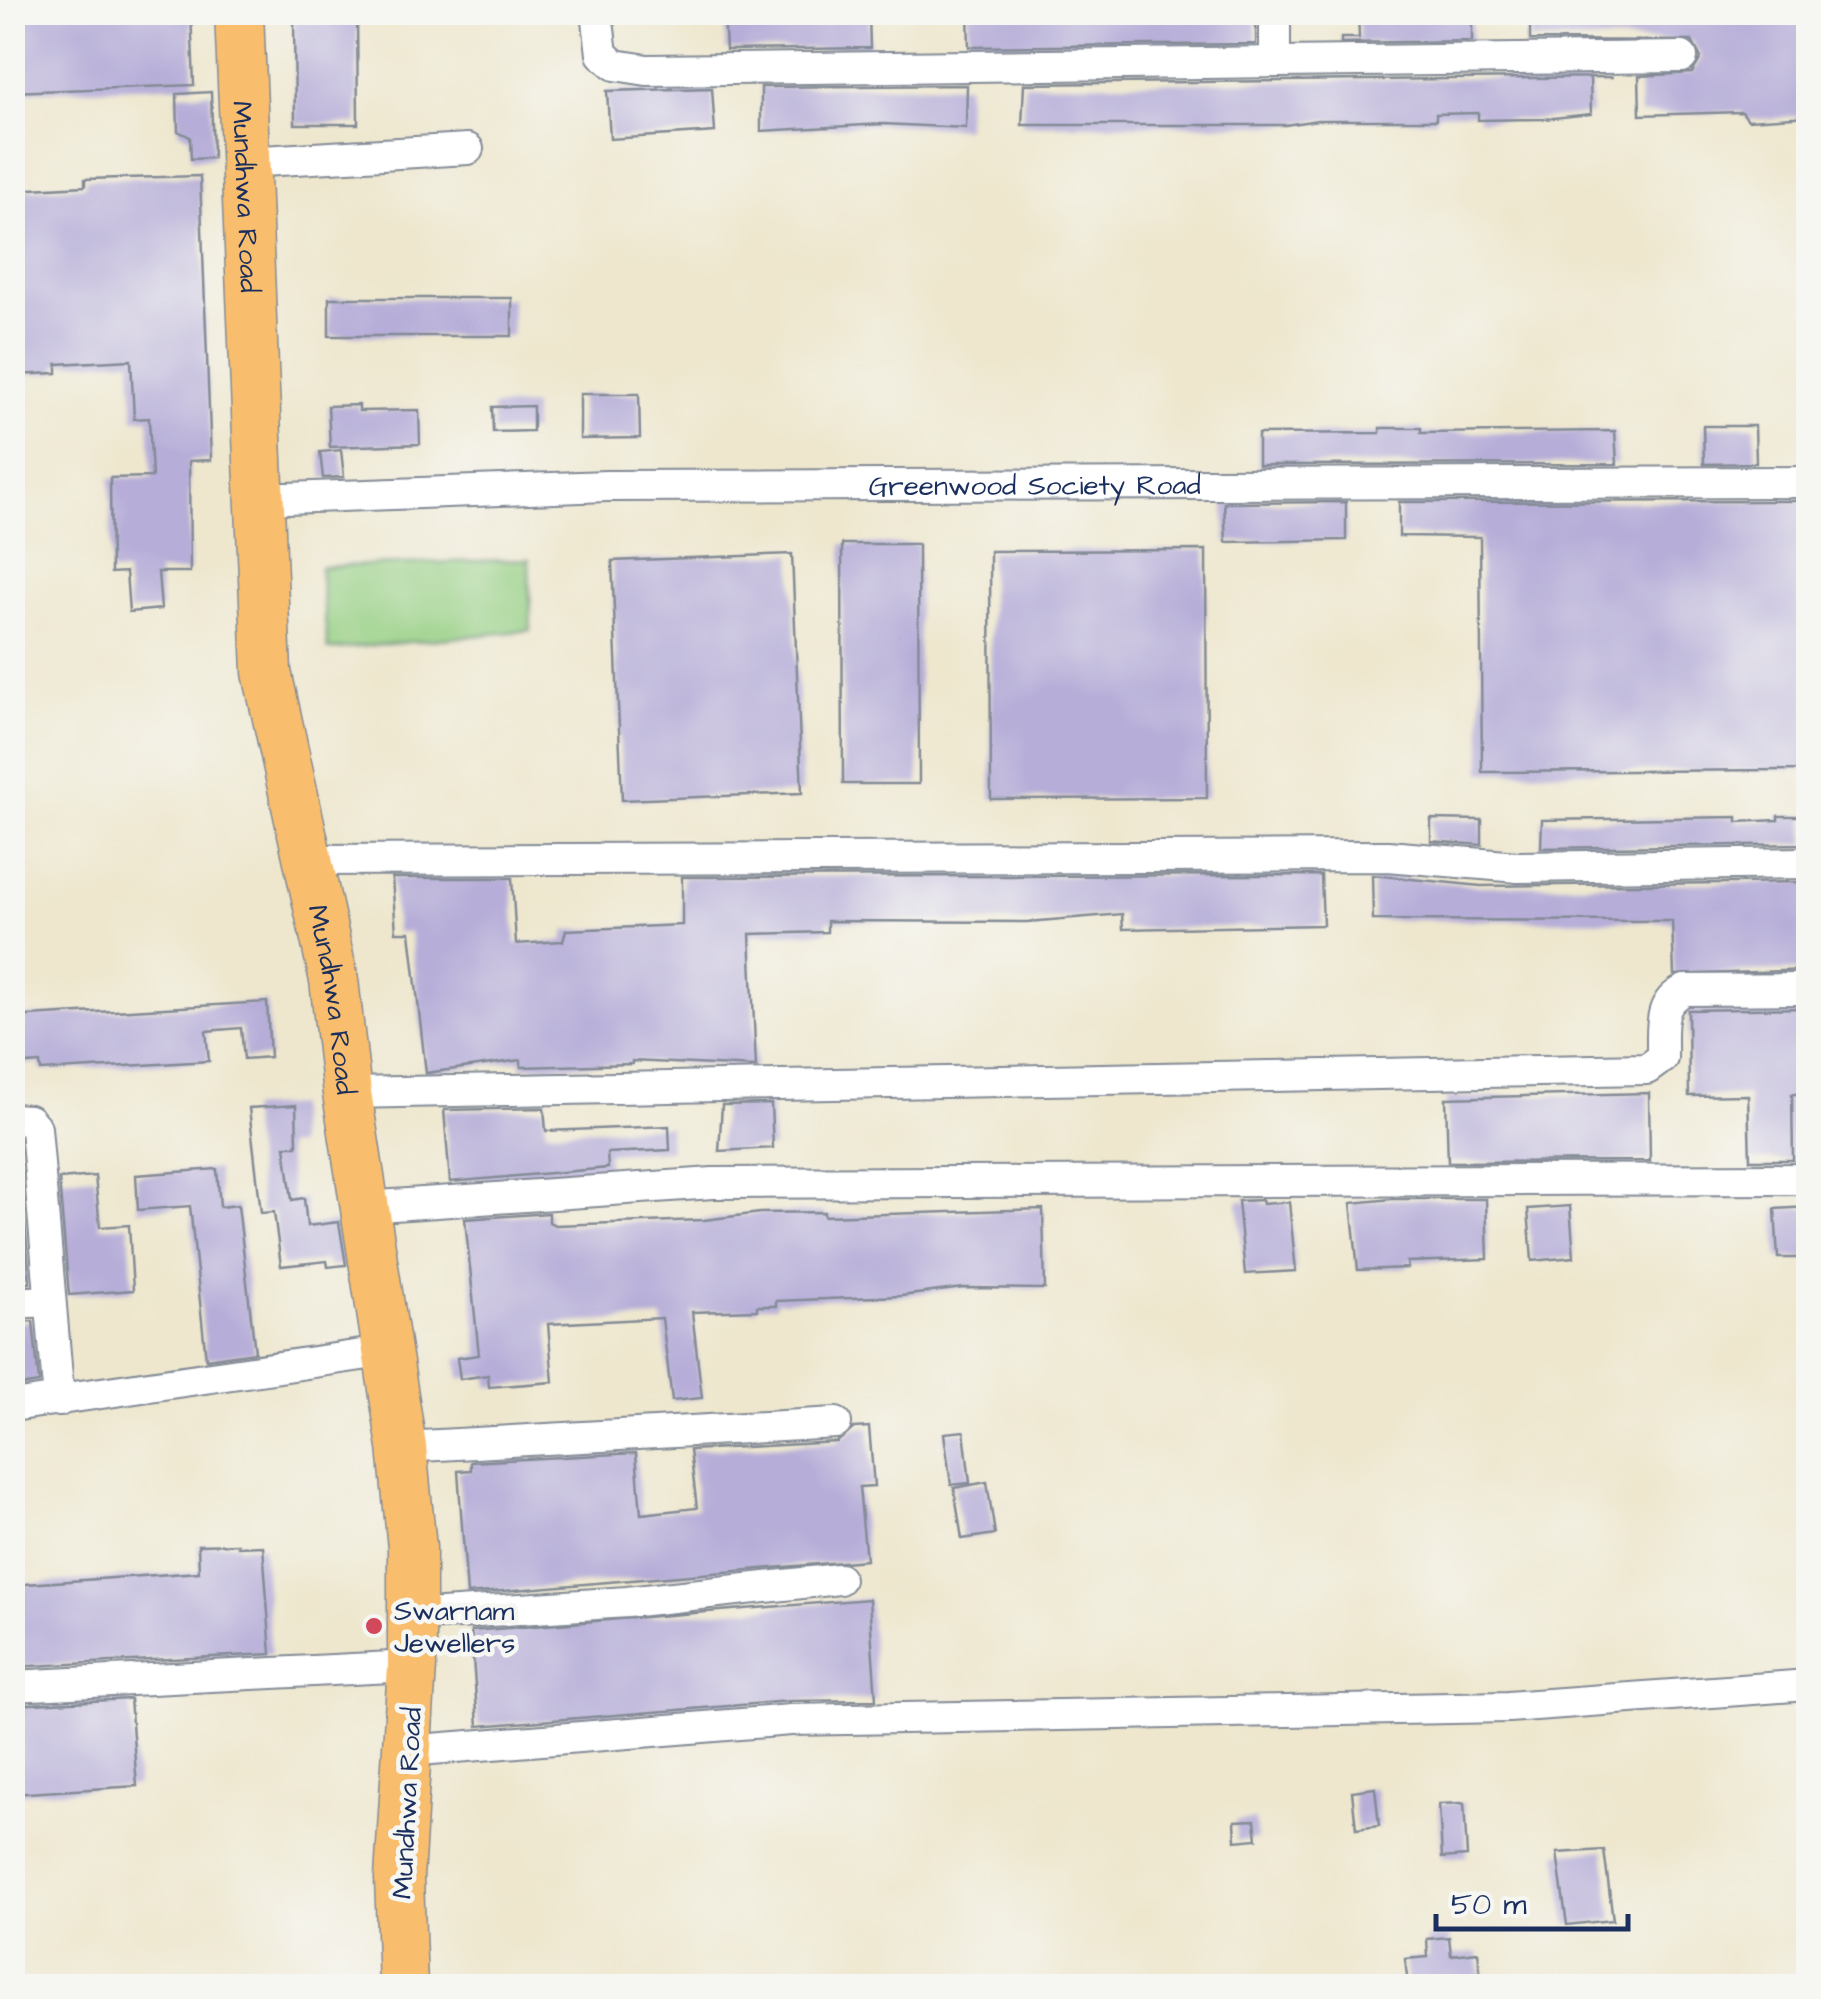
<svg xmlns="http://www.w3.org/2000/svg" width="1821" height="1999" viewBox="0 0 1821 1999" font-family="'Architects Daughter',sans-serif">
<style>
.green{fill:#96cf83;stroke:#587f70;stroke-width:2.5}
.building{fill:#b6add8}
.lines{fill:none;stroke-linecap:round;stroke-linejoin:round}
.street-casing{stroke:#848b96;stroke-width:34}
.primary-casing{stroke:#848b96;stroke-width:51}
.street{stroke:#fff;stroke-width:30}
.primary{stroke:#f9be6d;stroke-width:48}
.poi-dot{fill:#d1495b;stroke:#f6f6f2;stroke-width:4}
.labels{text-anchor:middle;stroke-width:9;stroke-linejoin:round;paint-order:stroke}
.street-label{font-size:28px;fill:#1b2f5e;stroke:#f6f6f2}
.poi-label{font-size:28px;fill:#1b2f5e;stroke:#f6f6f2;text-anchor:start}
</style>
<rect width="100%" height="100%" fill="#f6f6f2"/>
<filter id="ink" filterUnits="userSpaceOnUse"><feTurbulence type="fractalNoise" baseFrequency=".01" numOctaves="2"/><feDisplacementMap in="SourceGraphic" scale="20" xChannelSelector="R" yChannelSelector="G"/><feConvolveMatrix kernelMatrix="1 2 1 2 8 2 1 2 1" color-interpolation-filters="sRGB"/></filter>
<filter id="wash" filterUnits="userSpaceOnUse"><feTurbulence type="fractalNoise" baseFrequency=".0048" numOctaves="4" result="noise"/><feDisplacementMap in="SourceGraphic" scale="40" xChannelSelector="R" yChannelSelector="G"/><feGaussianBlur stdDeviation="2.25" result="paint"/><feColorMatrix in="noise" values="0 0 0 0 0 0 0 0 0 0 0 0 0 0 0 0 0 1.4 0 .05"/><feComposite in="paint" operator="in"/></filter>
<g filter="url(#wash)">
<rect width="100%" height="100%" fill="#eee7ce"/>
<!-- green -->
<path class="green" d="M 529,559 L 531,630 L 328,650 L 320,567 Z"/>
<g id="blocks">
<!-- building -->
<g class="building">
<path d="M 12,12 L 191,12 L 194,85 L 12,92 Z"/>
<path d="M 724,12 L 869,12 L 870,48 L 726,50 Z"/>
<path d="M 968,12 L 1256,12 L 1256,44 L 969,47 Z"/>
<path d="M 1358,12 L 1472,12 L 1472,41 L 1341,43 L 1341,38 L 1359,38 Z"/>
<path d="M 1530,12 L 1808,12 L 1808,116 L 1748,120 L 1742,112 L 1640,115 L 1639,76 L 1692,73 L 1701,58 L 1692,41 L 1530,40 Z"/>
<path d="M 357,14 L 358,124 L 295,124 L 294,15 Z"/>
<path d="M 1590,77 L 1591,114 L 1544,119 L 1478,120 L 1478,113 L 1436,114 L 1436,120 L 1318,120 L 1285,125 L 1022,125 L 1024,84 L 1613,77 Z"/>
<path d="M 967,85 L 966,128 L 883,124 L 761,131 L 761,87 Z"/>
<path d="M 712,88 L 715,132 L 610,139 L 607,91 Z"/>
<path d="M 211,92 L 213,158 L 191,159 L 190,137 L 178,131 L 177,94 Z"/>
<path d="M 200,176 L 211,460 L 189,461 L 190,572 L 158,572 L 161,609 L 129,612 L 126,572 L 111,573 L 110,478 L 152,477 L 149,418 L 134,419 L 131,360 L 57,364 L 57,373 L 12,375 L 12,190 L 85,186 L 85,179 Z"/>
<rect x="329" y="298" width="183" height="38"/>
<path d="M 580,394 L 639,394 L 640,438 L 580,439 Z"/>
<path d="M 359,405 L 359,411 L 419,410 L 420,444 L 330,447 L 328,406 Z"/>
<path d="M 533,406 L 533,431 L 493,432 L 492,407 Z"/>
<path d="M 1703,426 L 1755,426 L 1756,463 L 1704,464 Z"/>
<path d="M 1380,428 L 1421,428 L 1421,433 L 1615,431 L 1617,464 L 1258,465 L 1258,434 L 1380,433 Z"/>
<path d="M 341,450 L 344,477 L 323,478 L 320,452 Z"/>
<path d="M 1808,501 L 1808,770 L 1482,772 L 1480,537 L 1399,536 L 1399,502 Z"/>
<path d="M 1346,502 L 1346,540 L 1226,542 L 1224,503 Z"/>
<path d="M 842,544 L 918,544 L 919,784 L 843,784 Z"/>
<path d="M 1206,550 L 1207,798 L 991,799 L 990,551 Z"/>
<path d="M 792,554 L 802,793 L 622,800 L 612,561 Z"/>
<path d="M 1778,816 L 1805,816 L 1805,844 L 1541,848 L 1542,820 L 1737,817 L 1737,822 L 1778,820 Z"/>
<path d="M 1431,819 L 1482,820 L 1482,845 L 1431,841 Z"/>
<path d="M 1321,875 L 1323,925 L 1123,929 L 1122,914 L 1027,922 L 827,921 L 827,932 L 750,934 L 756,1067 L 632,1061 L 632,1064 L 521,1067 L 521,1060 L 426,1073 L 410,932 L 396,932 L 392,878 L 512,878 L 516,944 L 563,941 L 566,930 L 682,925 L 682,877 Z"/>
<path d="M 1372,875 L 1481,886 L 1808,882 L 1808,970 L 1674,975 L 1672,921 L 1373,920 Z"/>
<path d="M 267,1002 L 270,1057 L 244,1059 L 241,1028 L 206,1031 L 209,1061 L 41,1071 L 40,1063 L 12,1065 L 12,1017 Z"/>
<path d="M 1808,1008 L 1808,1094 L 1792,1094 L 1793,1160 L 1750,1160 L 1748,1095 L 1689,1096 L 1688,1010 Z"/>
<path d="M 1649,1093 L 1650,1161 L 1448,1162 L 1446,1098 Z"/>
<path d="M 771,1104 L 773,1148 L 719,1151 L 722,1105 Z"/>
<path d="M 296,1105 L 297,1146 L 285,1146 L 292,1200 L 304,1198 L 307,1226 L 339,1222 L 346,1265 L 328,1267 L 327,1261 L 281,1266 L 274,1212 L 261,1213 L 249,1108 Z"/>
<path d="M 544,1108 L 546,1131 L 669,1126 L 670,1150 L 607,1153 L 608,1168 L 450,1182 L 444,1110 Z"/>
<path d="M 12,1138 L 18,1138 L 30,1283 L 12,1284 Z"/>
<path d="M 217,1169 L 220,1207 L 238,1205 L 255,1352 L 206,1359 L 190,1206 L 138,1210 L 136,1175 Z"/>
<path d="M 95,1176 L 100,1227 L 129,1225 L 133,1290 L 69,1295 L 59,1179 Z"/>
<path d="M 1392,1199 L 1486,1199 L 1488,1259 L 1407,1262 L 1408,1268 L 1358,1270 L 1351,1203 Z"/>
<path d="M 1262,1200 L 1263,1204 L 1289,1202 L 1296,1271 L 1245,1274 L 1238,1201 Z"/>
<path d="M 1570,1206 L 1574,1257 L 1532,1261 L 1528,1209 Z"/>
<path d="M 1808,1207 L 1808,1258 L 1778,1258 L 1775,1209 Z"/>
<path d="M 1043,1209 L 1045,1289 L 963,1288 L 901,1296 L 776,1301 L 776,1306 L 757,1306 L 757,1310 L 692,1312 L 702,1398 L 672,1401 L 662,1318 L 548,1324 L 553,1382 L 489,1387 L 488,1375 L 460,1379 L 457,1358 L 479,1355 L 465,1219 L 549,1213 L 549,1222 L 555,1225 L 704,1220 L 760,1213 L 824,1212 L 824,1216 Z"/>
<path d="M 33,1321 L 39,1383 L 12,1387 L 12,1322 Z"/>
<path d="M 869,1427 L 874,1486 L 859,1487 L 866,1560 L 467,1594 L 458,1471 L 471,1470 L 471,1462 L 636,1453 L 641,1514 L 697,1508 L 690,1450 L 837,1442 L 854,1428 Z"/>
<path d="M 964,1431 L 970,1483 L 951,1485 L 944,1433 Z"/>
<path d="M 987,1482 L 995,1534 L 962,1539 L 954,1488 Z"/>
<path d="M 238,1544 L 238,1547 L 263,1546 L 271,1654 L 12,1667 L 12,1585 L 199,1572 L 198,1545 Z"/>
<path d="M 869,1599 L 876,1700 L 790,1701 L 478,1726 L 471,1631 Z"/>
<path d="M 130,1699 L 137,1786 L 12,1794 L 12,1705 Z"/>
<path d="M 1375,1788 L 1379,1826 L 1356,1829 L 1352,1791 Z"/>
<path d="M 1464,1803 L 1467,1856 L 1442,1858 L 1439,1804 Z"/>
<path d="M 1255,1820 L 1257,1839 L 1236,1841 L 1235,1821 Z"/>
<path d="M 1604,1850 L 1613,1920 L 1567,1925 L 1557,1853 Z"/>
<path d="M 1449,1937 L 1451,1955 L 1478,1952 L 1482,1986 L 1408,1986 L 1405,1959 L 1428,1957 L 1427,1939 Z"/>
</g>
</g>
</g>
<g filter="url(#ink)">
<use href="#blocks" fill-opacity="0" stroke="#848b96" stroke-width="2.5"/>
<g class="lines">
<defs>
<g id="street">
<path d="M 597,12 L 602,54 L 615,65 L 647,70 L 1682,57"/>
<path d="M 1275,59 L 1275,12"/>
<path d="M 244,162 L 468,149"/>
<path id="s1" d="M 260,499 L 607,486 L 1808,482"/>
<path d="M 308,860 L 1388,856 L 1518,867 L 1808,863"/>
<path d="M 347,1093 L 1647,1069 L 1662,1058 C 1663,1031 1656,1003 1685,990 L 1808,989"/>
<path d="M 12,1119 L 29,1120 L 36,1128 L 59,1401"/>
<path d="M 364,1207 L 713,1183 L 1808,1179"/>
<path d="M 12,1303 L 49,1301"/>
<path d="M 12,1406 L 389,1351"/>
<path d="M 402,1447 L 836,1423"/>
<path d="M 412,1616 L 627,1602 L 839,1579"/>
<path d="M 12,1686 L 412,1666"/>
<path d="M 407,1751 L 791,1720 L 1508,1707 L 1808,1685"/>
</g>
<g id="primary">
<path id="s2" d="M 239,12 L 267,672 L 334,980 L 347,1093 L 402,1447 L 412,1548 L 412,1666 L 399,1878 L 403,1986"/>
</g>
</defs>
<!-- street casing -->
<use href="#street" class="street-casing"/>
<!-- primary casing -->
<use href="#primary" class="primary-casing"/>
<!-- street -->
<use href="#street" class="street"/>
<!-- primary -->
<use href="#primary" class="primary"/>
</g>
</g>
<!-- markers -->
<circle class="poi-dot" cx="374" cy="1626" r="10"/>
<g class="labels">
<!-- street labels -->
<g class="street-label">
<text dy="10" stroke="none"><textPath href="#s2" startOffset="185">Mundhwa Road</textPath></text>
<text dy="10" stroke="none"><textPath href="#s1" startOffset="775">Greenwood Society Road</textPath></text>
<text dy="10" stroke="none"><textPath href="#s2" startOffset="995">Mundhwa Road</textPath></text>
<text transform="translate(406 1803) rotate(-87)" y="10">Mundhwa Road</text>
</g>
<!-- poi labels -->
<g class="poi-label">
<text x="394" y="1620">Swarnam<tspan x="394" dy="32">Jewellers</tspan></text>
</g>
</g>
<!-- margin -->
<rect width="1821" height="1999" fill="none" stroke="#f6f6f2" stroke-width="50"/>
<!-- scale -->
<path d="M1436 1914v15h192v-15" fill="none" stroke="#1b2f5e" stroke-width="5"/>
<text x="1451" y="1914" font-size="30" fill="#1b2f5e" stroke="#f6f6f2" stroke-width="8" paint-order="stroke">50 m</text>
</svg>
